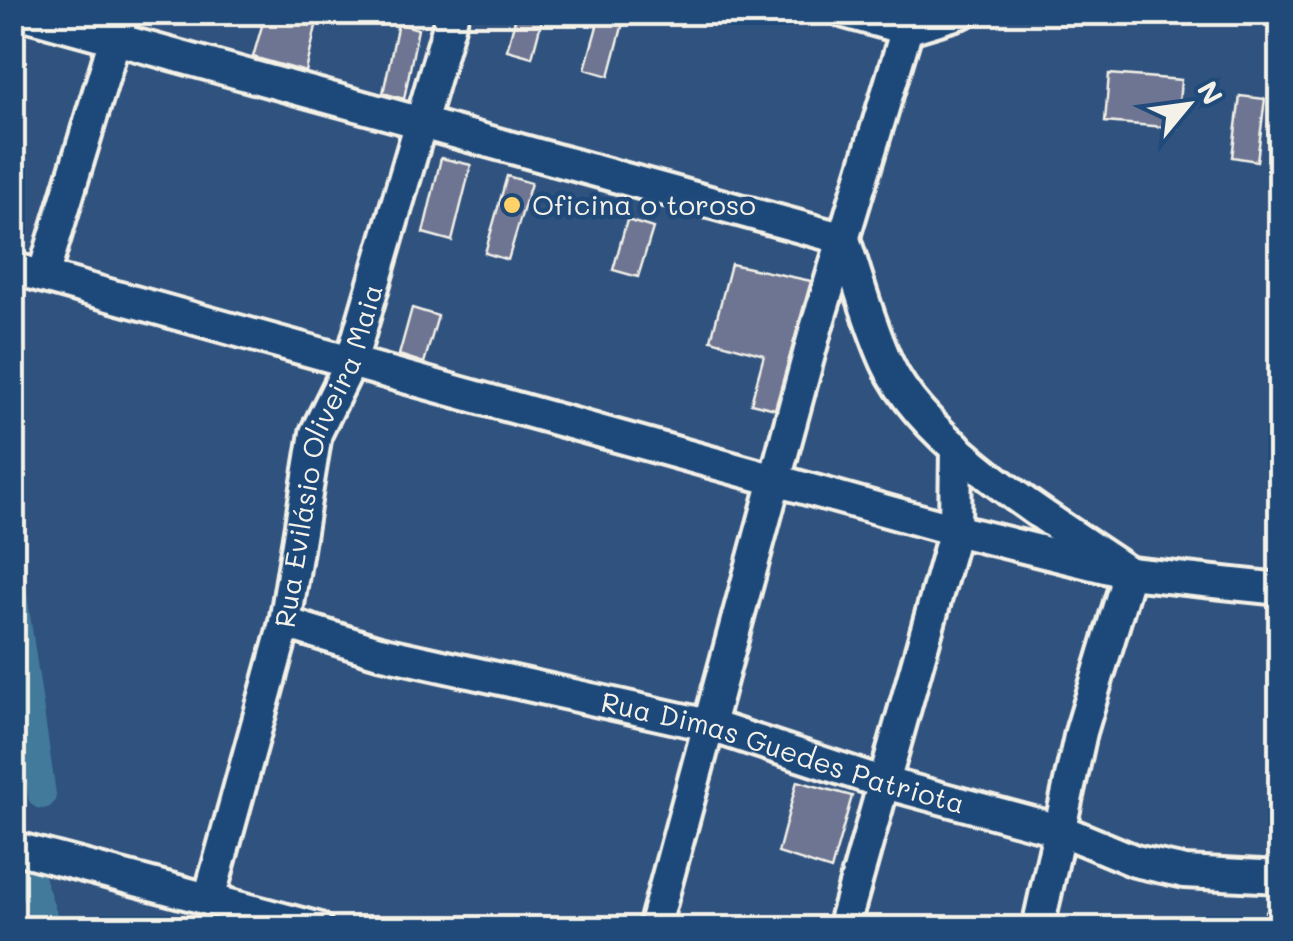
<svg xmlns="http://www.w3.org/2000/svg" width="1293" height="941" viewBox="0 0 1293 941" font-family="Mali,sans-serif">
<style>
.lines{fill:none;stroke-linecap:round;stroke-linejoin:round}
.canal{stroke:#427a9c;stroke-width:28}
.building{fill:#6d7492;stroke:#f4f1e8;stroke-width:2.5}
.street-casing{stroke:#f4f1e8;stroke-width:38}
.street{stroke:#1f4a7a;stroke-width:30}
.poi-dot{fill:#ffd166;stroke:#1f4a7a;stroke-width:4}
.labels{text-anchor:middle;stroke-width:9;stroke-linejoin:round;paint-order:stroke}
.poi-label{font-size:28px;fill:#f4f1e8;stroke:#1f4a7a;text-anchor:start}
.street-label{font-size:28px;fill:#f4f1e8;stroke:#1f4a7a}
</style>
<rect width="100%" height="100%" fill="#2f527f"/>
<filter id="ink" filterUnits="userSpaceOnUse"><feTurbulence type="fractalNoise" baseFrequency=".01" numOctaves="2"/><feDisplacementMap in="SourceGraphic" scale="20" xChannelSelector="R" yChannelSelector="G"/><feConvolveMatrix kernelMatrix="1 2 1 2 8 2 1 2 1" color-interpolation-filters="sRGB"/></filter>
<g filter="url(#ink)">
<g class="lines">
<!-- canal -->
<g class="canal">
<path d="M 12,588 L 42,795"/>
<path d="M 26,866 L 47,928"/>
</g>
</g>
<!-- building -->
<g class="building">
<path d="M 266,12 L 319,12 L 306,72 L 253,57 Z"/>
<path d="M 517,12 L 544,12 L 532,57 L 507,50 Z"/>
<path d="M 601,12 L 626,12 L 609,76 L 585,69 Z"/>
<path d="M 398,23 L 418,29 L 404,99 L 383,93 Z"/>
<path d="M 1109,74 L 1181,80 L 1177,128 L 1105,122 Z"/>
<path d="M 1240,96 L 1265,99 L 1257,161 L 1232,157 Z"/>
<path d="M 441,158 L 471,165 L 452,241 L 423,233 Z"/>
<path d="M 507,176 L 531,183 L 508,260 L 485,253 Z"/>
<path d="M 627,220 L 653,228 L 638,277 L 613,270 Z"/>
<path d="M 731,264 L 811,281 L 775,409 L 751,403 L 764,355 L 711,340 Z"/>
<path d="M 412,308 L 438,316 L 424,363 L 399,355 Z"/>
<path d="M 797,781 L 852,796 L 831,870 L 778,853 Z"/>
</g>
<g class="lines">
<defs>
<g id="street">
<path d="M 17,12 L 844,239 C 858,280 869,324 887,363 C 924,445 1056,523 1129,573"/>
<path d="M 845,12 L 906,29 L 962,12"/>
<path d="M 12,268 L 955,530 L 1129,573 L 1280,589"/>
<path d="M 44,273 L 123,12"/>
<path id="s1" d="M 285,623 L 379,652 L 708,725 L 881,782 L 1063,831 L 1135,861 L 1185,872 L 1280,877"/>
<path d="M 12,847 L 317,928"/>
<path id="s2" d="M 209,899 L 285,623 L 316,433 L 351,362 L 453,12"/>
<path d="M 654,928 L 815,332 L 912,12"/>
<path d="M 843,928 L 955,530 L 956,447"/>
<path d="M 1038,928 L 1081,732 L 1129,573"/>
<path d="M 1280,928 L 1280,923"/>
</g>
</defs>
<!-- street casing -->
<use href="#street" class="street-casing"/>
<!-- street -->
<use href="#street" class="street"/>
</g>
</g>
<!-- markers -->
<circle class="poi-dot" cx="512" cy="205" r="10"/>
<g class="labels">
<!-- poi labels -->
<g class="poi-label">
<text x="532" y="215">Oficina o toroso</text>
</g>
<!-- street labels -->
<g class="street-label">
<text dy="10" stroke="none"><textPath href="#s2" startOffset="460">Rua Evilásio Oliveira Maia</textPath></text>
<text dy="10" stroke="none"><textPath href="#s1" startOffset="515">Rua Dimas Guedes Patriota</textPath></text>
</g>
</g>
<!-- margin -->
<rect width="1293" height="941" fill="none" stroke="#1f4a7a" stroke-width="50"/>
<rect x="25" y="25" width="1243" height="891" fill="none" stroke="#f4f1e8" stroke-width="4" filter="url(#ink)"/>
<!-- north arrow -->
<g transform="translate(1188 105) rotate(61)" stroke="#1f4a7a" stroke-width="8" paint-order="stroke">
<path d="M0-8L18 38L0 25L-18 38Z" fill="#f4f1e8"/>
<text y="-15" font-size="28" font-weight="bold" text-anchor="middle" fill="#f4f1e8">N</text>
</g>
</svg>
